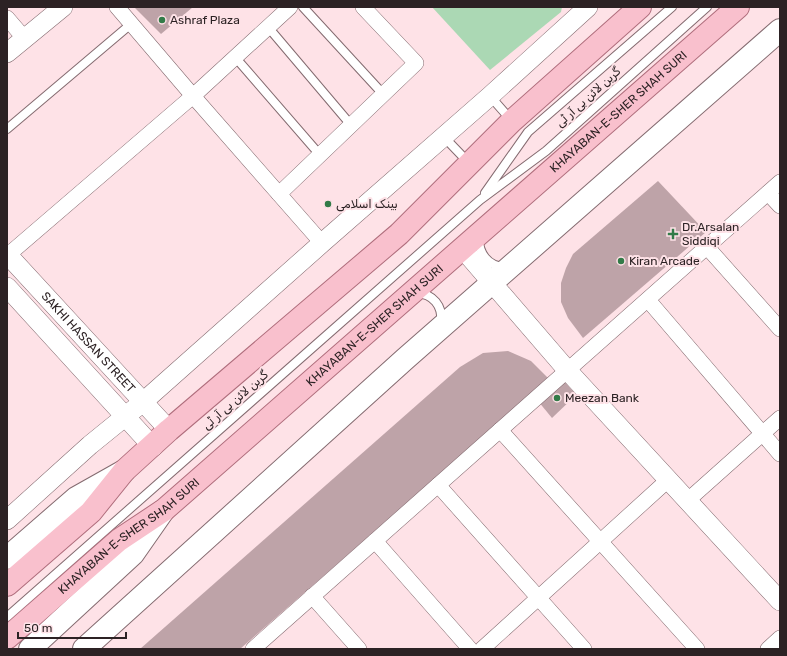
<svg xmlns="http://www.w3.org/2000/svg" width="787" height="656" viewBox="0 0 787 656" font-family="Rubik,Cairo,sans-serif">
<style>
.green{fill:#abd8b4}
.building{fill:#bea3a8}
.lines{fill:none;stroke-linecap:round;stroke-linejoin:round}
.service-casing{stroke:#846b70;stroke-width:10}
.minor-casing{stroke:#846b70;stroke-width:16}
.tertiary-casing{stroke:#846b70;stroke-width:20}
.secondary-casing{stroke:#846b70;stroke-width:24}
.primary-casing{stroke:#af6d7c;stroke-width:24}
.service{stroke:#fff;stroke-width:8}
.minor{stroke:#fff;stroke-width:15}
.tertiary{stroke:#fff;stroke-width:19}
.secondary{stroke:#fff;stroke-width:22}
.primary{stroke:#f9c0cd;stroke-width:22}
.poi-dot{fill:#327b48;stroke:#fee2e7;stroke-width:1.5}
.labels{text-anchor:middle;stroke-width:4;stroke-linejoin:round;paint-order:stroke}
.poi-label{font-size:12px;fill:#2c2224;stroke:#fee2e7;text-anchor:start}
.street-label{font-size:12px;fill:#2c2224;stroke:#fee2e7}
</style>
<rect width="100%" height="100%" fill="#fee2e7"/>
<!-- green -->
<path class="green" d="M 432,7 L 562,7 L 561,12 L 490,70 Z"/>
<!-- building -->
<g class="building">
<path d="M 134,7 L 193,7 L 161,34 Z"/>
<path d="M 658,181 L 706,232 L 583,338 L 568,318 L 561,302 L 561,283 L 566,268 L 573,254 Z"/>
<path d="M 508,351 L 531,361 L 549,379 L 240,649 L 140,649 L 460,367 L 483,353 Z"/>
<path d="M 563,380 L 576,395 L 552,418 L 538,401 Z"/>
</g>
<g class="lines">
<defs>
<g id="service">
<path d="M 303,7 L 383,94"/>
<path d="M 268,27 L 351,125"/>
<path d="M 235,57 L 320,155"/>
<path d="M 490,96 L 512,121"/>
<path d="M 7,129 L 131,24"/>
<path d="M 444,137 L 468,162"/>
<path d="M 485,193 L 528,132 L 672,7"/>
<path d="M 479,237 C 478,253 488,266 504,267"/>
<path d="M 417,293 C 433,294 443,306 441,322"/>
<path d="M 7,617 L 480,200 L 546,151 L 707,7"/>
</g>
<g id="minor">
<path d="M 117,7 L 193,96 L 322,243"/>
<path d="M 7,18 L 25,39"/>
<path d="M 768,193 L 780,206"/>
<path d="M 279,194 L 416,63 L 363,7"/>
<path d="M 707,247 L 780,329"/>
<path d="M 8,255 L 193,96 L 290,7"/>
<path d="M 648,300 L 780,454"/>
<path d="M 500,430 L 697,649"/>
<path d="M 438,485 L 584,649"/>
<path d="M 687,501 L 780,418"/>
<path d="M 375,541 L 470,649"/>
<path d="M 312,596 L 359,649"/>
<path d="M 253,649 L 780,182"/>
<path d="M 482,649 L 668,480"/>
<path d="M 768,649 L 780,638"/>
</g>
<g id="tertiary">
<path d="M 7,53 L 63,7"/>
<path d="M 462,248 L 568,371 L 780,601"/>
<path id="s1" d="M 7,254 L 169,430"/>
<path d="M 7,287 L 153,447"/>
<path d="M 7,520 L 90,445 L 143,402 L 322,243 L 490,96 L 588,7"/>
</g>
<g id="secondary">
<path d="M 7,558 L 76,498 L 124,471"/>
<path d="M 30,649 L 133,554 L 163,511"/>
<path d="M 84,649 L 405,359 L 780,30"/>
</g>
<g id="primary">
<path d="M 7,585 L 91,512 L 124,471 L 169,430 L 399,234 L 512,121 L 640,7"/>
<path id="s2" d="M 7,638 L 119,540 L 164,510 L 738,7"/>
</g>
</defs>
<!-- service casing -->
<use href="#service" class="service-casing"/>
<!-- minor casing -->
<use href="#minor" class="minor-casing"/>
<!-- tertiary casing -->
<use href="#tertiary" class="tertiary-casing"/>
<!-- secondary casing -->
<use href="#secondary" class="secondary-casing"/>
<!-- primary casing -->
<use href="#primary" class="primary-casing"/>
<!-- service -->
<use href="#service" class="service"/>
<!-- minor -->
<use href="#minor" class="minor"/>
<!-- tertiary -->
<use href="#tertiary" class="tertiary"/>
<!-- secondary -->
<use href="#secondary" class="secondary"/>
<!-- primary -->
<use href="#primary" class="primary"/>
</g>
<!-- markers -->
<g class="poi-dot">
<circle cx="162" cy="20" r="4"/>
<circle cx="328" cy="204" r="4"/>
<path d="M671 228h4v4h4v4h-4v4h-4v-4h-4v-4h4z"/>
<circle cx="621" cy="261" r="4"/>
<circle cx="557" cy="398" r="4"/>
</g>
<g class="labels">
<!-- poi labels -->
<g class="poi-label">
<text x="170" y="24">Ashraf Plaza</text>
<text x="336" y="208">بینک اسلامی</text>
<text x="682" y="231">Dr.Arsalan<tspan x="682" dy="14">Siddiqi</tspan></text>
<text x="629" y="265">Kiran Arcade</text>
<text x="565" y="402">Meezan Bank</text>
</g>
<!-- street labels -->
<g class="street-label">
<text transform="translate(588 97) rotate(-42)" y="4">گرین لائن بی آر ٹی</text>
<text dy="4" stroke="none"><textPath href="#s2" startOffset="807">KHAYABAN-E-SHER SHAH SURI</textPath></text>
<text dy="4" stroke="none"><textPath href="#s2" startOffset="483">KHAYABAN-E-SHER SHAH SURI</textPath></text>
<text dy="4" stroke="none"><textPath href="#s1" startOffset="120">SAKHI HASSAN STREET</textPath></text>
<text transform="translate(235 400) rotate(-41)" y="4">گرین لائن بی آر ٹی</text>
<text dy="4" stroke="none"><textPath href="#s2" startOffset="159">KHAYABAN-E-SHER SHAH SURI</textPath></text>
</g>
</g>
<!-- border -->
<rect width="787" height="656" fill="none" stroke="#2c2224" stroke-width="16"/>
<!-- scale -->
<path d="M18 632v6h108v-6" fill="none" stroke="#2c2224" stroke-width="2"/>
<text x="24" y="632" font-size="12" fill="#2c2224" stroke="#fee2e7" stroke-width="3" paint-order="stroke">50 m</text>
</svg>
